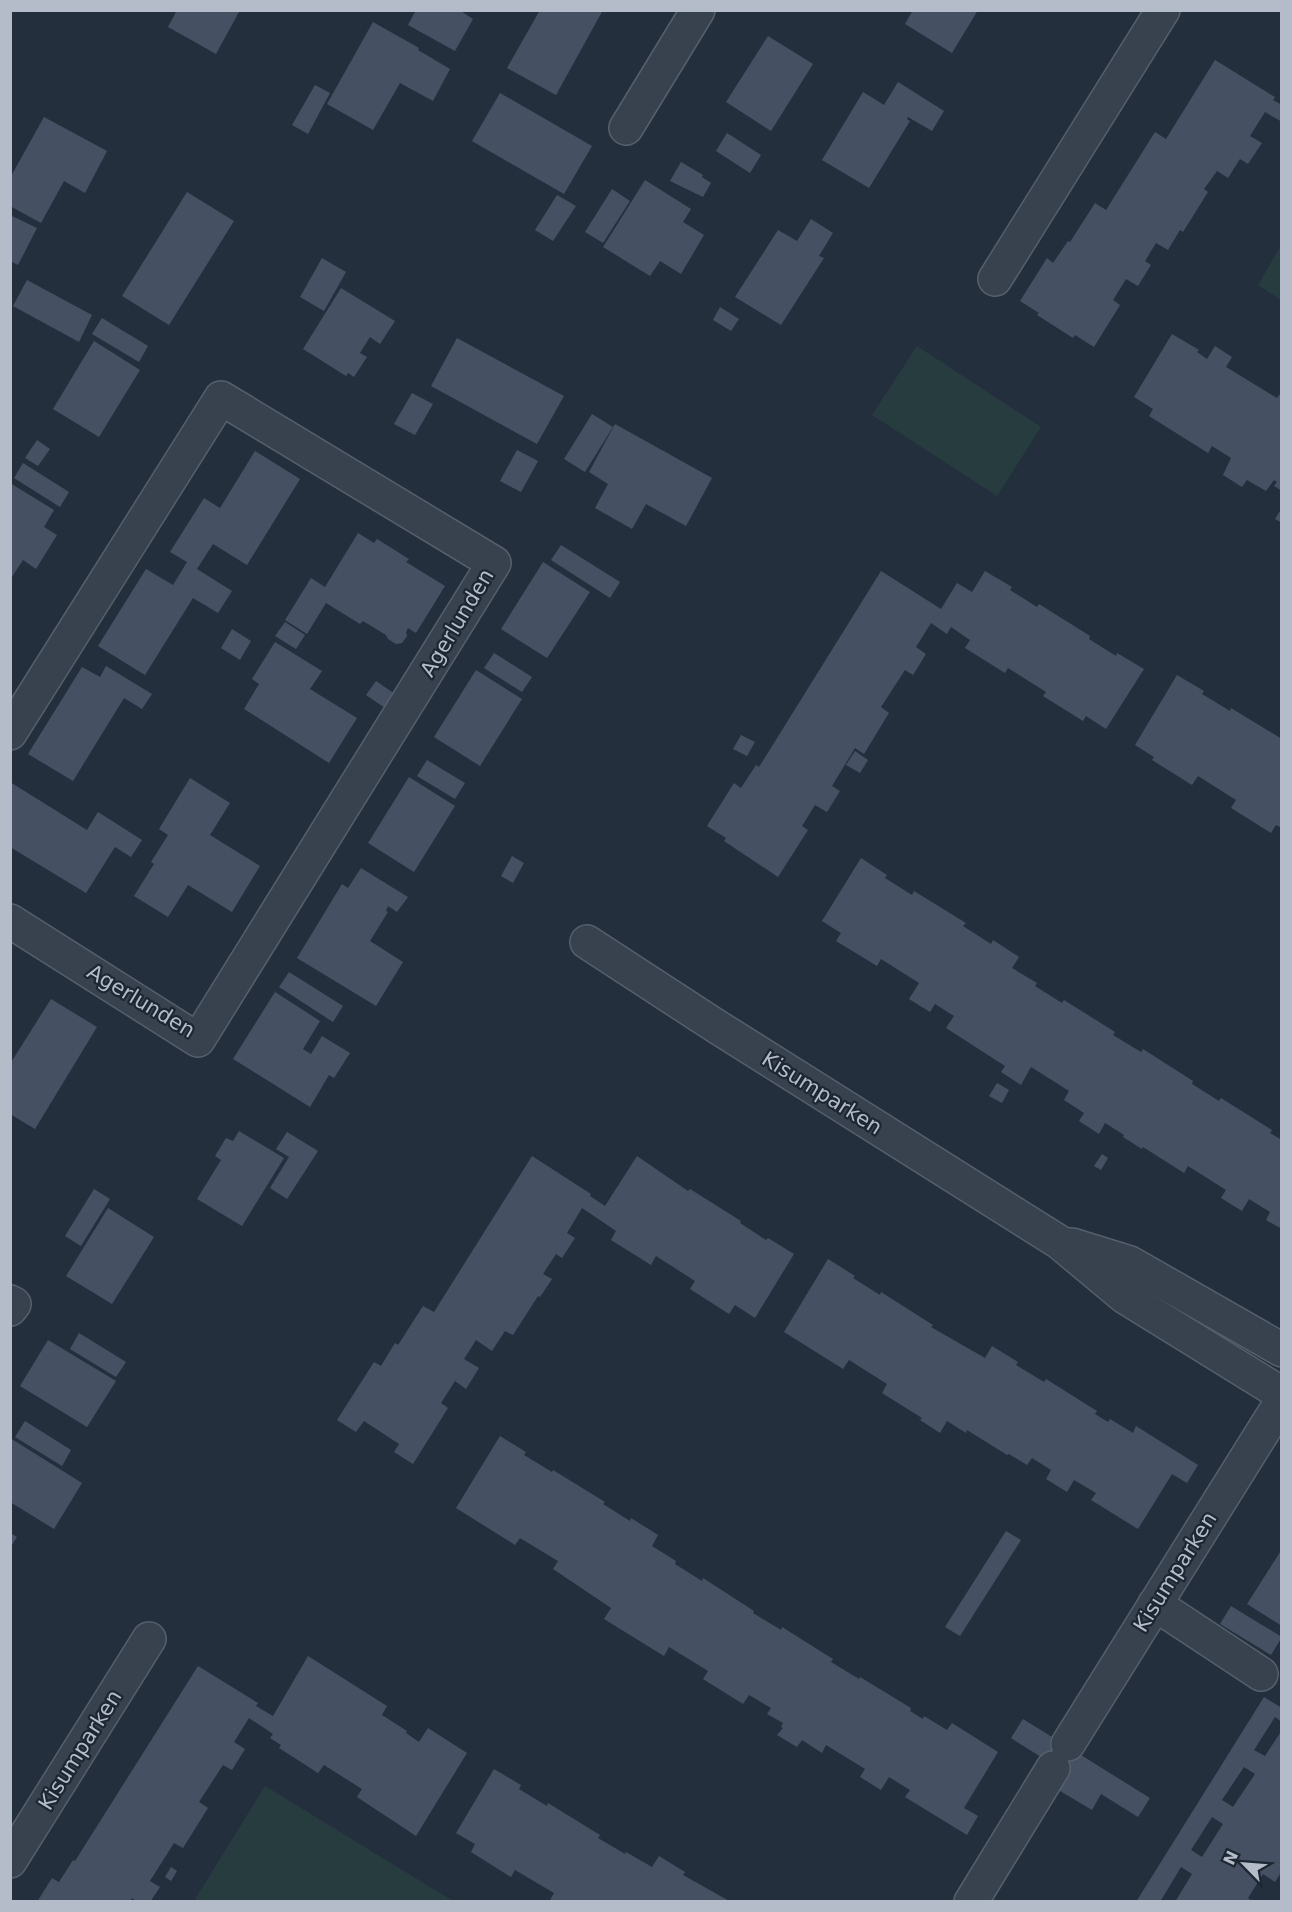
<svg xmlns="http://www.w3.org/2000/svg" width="1292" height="1912" viewBox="0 0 1292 1912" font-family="'DejaVu Sans',sans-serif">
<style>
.green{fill:#263c3f}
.building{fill:#455162;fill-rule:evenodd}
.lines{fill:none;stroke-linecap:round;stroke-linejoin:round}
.minor-casing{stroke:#565f6c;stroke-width:36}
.minor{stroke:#38414e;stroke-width:33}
.labels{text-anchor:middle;stroke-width:4.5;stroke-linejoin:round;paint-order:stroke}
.street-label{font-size:21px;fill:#b4bcc9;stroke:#1d2633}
</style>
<rect width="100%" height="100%" fill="#242f3e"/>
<!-- green -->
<g class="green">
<path d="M 1281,245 L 1282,300 L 1281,300 L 1258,285 Z"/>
<path d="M 917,346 L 1041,427 L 997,496 L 872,415 Z"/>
<path d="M 265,1786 L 453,1901 L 194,1901 Z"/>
</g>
<!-- building -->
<g class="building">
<path d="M 177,10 L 240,10 L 216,54 L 168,27 Z"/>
<path d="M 416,10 L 459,10 L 473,19 L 455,51 L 408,25 Z"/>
<path d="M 540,10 L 603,10 L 556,95 L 507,68 Z"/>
<path d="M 913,10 L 978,10 L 952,53 L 905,24 Z"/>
<path d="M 373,22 L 419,48 L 418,50 L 450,69 L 433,101 L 400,83 L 373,130 L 327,104 Z"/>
<path d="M 768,36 L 813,64 L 771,131 L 726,102 Z"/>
<path d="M 1215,60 L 1275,97 L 1273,100 L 1282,105 L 1282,122 L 1265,112 L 1250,136 L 1262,143 L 1248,164 L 1240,159 L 1228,178 L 1217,171 L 1204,189 L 1208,192 L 1183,232 L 1180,230 L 1168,250 L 1156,243 L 1145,261 L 1151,265 L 1138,286 L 1126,279 L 1113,300 L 1120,305 L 1094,347 L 1075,335 L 1073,338 L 1037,315 L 1039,313 L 1020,301 L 1047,258 L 1053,263 L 1068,241 L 1070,242 L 1095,203 L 1106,210 L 1155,132 L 1166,139 Z"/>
<path d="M 898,82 L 944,111 L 932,131 L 908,117 L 907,119 L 910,121 L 869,188 L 822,160 L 863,92 L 884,105 Z"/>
<path d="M 315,85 L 330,93 L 308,134 L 292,125 Z"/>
<path d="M 500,93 L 592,146 L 564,194 L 472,141 Z"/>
<path d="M 44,117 L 107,151 L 85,193 L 64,181 L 41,223 L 10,206 L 10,178 Z"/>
<path d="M 727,133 L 761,155 L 750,173 L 716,151 Z"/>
<path d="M 681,162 L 703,175 L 702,177 L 711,183 L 703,197 L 670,181 Z"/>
<path d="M 645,180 L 691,209 L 683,222 L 704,235 L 681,274 L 660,261 L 650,276 L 603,247 Z"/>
<path d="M 612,189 L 630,201 L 603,243 L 585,232 Z"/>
<path d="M 187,192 L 234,221 L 169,325 L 122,296 Z"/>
<path d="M 557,195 L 576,206 L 553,241 L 535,230 Z"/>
<path d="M 10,215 L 37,228 L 18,265 L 10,261 Z"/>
<path d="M 811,219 L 833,233 L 819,256 L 824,258 L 781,325 L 735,297 L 778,230 L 797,241 Z"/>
<path d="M 322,258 L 346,272 L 324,311 L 300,297 Z"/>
<path d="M 27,280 L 92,315 L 79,342 L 13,306 Z"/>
<path d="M 341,288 L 395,321 L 380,344 L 370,337 L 360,353 L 367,357 L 354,377 L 348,373 L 346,376 L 303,349 Z"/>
<path d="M 720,307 L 739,319 L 731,331 L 713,320 Z"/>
<path d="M 102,318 L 148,346 L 139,362 L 92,334 Z"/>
<path d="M 1172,334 L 1199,350 L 1197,352 L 1207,359 L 1215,346 L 1232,357 L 1226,367 L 1277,398 L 1280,394 L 1282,395 L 1282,491 L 1274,486 L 1277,482 L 1274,480 L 1266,491 L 1247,480 L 1242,487 L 1223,475 L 1231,458 L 1212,446 L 1208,453 L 1149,416 L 1153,409 L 1134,397 Z"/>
<path d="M 457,338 L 564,396 L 537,444 L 431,386 Z"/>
<path d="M 94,341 L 140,370 L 99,437 L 53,409 Z"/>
<path d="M 412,393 L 433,404 L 415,435 L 394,424 Z"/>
<path d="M 592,414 L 613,427 L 585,472 L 564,459 Z"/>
<path d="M 615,424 L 712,478 L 686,526 L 646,504 L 632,529 L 595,508 L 608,484 L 589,472 Z"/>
<path d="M 37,440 L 50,449 L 38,466 L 25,458 Z"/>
<path d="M 517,450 L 538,461 L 521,492 L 500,481 Z"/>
<path d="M 255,451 L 300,479 L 247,565 L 213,544 L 197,569 L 232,591 L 218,613 L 193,598 L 145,675 L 98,646 L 146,569 L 173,585 L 187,562 L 170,552 L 204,498 L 220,508 Z"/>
<path d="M 23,463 L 69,492 L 60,507 L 14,478 Z"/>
<path d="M 10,483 L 54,510 L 44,527 L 57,535 L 36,569 L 23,560 L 10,580 Z"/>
<path d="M 1282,508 L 1282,523 L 1275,519 Z"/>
<path d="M 358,533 L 374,543 L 377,539 L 409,559 L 406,562 L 445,586 L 416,633 L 408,628 L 406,632 L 407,636 L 402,643 L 396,644 L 388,639 L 386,635 L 363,621 L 360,624 L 326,603 L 307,634 L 285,620 L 311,578 L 325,587 Z"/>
<path d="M 561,545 L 620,582 L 610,598 L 551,560 Z"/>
<path d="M 543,562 L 590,592 L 547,658 L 501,629 Z"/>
<path d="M 881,571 L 941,609 L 957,583 L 972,592 L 985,571 L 1012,587 L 1010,590 L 1037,607 L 1039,604 L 1090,636 L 1089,639 L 1116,656 L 1117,653 L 1144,669 L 1106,729 L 1086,716 L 1083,721 L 1043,696 L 1046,692 L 1008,668 L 1005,673 L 965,648 L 970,640 L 951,627 L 947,634 L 931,623 L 916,647 L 926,654 L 913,675 L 905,670 L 881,707 L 889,713 L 864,754 L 855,748 L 832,786 L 840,791 L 827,812 L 815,805 L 802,826 L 808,830 L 778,877 L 724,841 L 726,838 L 707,826 L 734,783 L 741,788 L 756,765 L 759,767 Z"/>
<path d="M 285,622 L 305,635 L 296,649 L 275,636 Z"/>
<path d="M 232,629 L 251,641 L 240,660 L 221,648 Z"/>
<path d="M 275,642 L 322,671 L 310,689 L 357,718 L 329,763 L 244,709 L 259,684 L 252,679 Z"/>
<path d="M 494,653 L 532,677 L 522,692 L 484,668 Z"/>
<path d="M 106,666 L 152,694 L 142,709 L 124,698 L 73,781 L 28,754 L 82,667 L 100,677 Z"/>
<path d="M 476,670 L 522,699 L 480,766 L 434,737 Z"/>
<path d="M 1177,675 L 1204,691 L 1202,694 L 1230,711 L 1231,708 L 1282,739 L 1282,828 L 1276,825 L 1271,833 L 1231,808 L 1236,800 L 1198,776 L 1192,785 L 1152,760 L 1154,757 L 1135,745 Z"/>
<path d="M 376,681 L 395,694 L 385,708 L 366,695 Z"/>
<path d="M 741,735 L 755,742 L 747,756 L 733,749 Z"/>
<path d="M 855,751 L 868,760 L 860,773 L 846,765 Z"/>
<path d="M 427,760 L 465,783 L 455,799 L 417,776 Z"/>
<path d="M 409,777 L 455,806 L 414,872 L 368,843 Z"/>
<path d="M 190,778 L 230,803 L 210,835 L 260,866 L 232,912 L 188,885 L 168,917 L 134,896 L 154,864 L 151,862 L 168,835 L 159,829 Z"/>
<path d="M 10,782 L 87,830 L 98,812 L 142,840 L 131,857 L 115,847 L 86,893 L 10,847 Z"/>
<path d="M 512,856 L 524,863 L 513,883 L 501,876 Z"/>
<path d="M 861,858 L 887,875 L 885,878 L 912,895 L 914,891 L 966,923 L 963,926 L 991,944 L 993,940 L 1019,957 L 1012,968 L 1037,983 L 1035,986 L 1062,1003 L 1064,1000 L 1115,1032 L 1113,1035 L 1141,1052 L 1143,1049 L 1193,1081 L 1192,1084 L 1219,1101 L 1221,1098 L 1272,1130 L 1270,1133 L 1282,1140 L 1282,1229 L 1266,1220 L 1270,1212 L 1249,1199 L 1242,1211 L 1221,1198 L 1226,1190 L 1188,1166 L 1184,1173 L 1143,1147 L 1142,1149 L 1123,1137 L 1124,1135 L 1105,1123 L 1099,1134 L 1079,1121 L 1084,1113 L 1064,1100 L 1069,1091 L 1031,1067 L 1021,1085 L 1001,1072 L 1005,1066 L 946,1028 L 954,1016 L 935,1004 L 930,1012 L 909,999 L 919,983 L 881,959 L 877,966 L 836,941 L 841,933 L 822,921 Z"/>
<path d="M 361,868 L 408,897 L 397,912 L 388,906 L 386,911 L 388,912 L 370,941 L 403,962 L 376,1006 L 297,958 L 342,884 L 348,888 Z"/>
<path d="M 289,972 L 343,1006 L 333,1022 L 279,987 Z"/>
<path d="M 275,992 L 320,1021 L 303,1049 L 311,1054 L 322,1036 L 350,1053 L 334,1078 L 329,1075 L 310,1107 L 233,1059 Z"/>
<path d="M 51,999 L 97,1027 L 35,1129 L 10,1114 L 10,1064 Z"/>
<path d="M 997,1083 L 1009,1090 L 1002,1103 L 989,1096 Z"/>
<path d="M 239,1131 L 284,1158 L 242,1226 L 197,1199 L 221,1160 L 215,1156 L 226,1138 L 233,1141 Z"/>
<path d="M 287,1132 L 318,1151 L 287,1199 L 270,1188 L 289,1157 L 276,1149 Z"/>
<path d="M 1102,1154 L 1108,1158 L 1101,1170 L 1094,1166 Z"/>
<path d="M 532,1156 L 591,1194 L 590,1196 L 605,1206 L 637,1156 L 688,1191 L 690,1189 L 741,1221 L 740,1223 L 766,1240 L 768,1238 L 794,1254 L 755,1318 L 735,1305 L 729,1314 L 690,1289 L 695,1281 L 656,1256 L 651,1265 L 611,1240 L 616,1231 L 582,1208 L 567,1233 L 575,1238 L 562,1258 L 556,1254 L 543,1274 L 552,1279 L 540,1297 L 538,1296 L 513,1335 L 505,1331 L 492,1351 L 476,1340 L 464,1359 L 479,1368 L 466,1389 L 455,1381 L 441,1403 L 448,1408 L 413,1464 L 394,1452 L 399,1444 L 364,1421 L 356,1432 L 337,1420 L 374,1362 L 381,1366 L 395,1343 L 398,1345 L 423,1306 L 434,1312 Z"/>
<path d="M 94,1189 L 110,1199 L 81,1246 L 65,1236 Z"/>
<path d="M 108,1208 L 154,1237 L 112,1304 L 66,1276 Z"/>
<path d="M 828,1259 L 855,1276 L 853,1278 L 880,1295 L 881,1292 L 933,1325 L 931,1327 L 985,1358 L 992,1346 L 1018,1362 L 1016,1365 L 1044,1382 L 1046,1379 L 1097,1411 L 1095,1414 L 1108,1422 L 1110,1419 L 1133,1433 L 1136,1426 L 1198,1465 L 1187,1483 L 1172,1474 L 1138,1529 L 1091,1500 L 1096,1493 L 1074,1480 L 1067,1492 L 1046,1479 L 1051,1470 L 1032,1458 L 1027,1465 L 1009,1454 L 1007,1455 L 967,1430 L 966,1433 L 947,1421 L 940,1433 L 920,1420 L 922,1418 L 882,1393 L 887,1384 L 849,1360 L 843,1369 L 784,1332 Z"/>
<path d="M 79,1333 L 126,1362 L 116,1377 L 70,1349 Z"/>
<path d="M 48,1340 L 116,1381 L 87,1427 L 20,1386 Z"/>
<path d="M 25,1421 L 71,1450 L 62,1466 L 15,1437 Z"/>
<path d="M 500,1436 L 526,1452 L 524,1455 L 552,1472 L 553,1470 L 605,1502 L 603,1504 L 630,1521 L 631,1518 L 658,1535 L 652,1546 L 676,1561 L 675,1564 L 702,1581 L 703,1578 L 754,1611 L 753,1613 L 781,1630 L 782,1627 L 833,1659 L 831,1662 L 859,1679 L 860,1677 L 911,1708 L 910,1711 L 923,1719 L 924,1716 L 947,1730 L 952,1723 L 998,1752 L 964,1808 L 978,1816 L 967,1835 L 905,1797 L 910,1790 L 889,1777 L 881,1790 L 860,1777 L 865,1769 L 826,1745 L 822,1753 L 802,1740 L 797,1747 L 777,1735 L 783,1728 L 781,1727 L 783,1723 L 767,1714 L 771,1708 L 749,1695 L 743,1704 L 703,1679 L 708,1671 L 669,1647 L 664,1656 L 604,1619 L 611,1608 L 553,1569 L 558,1561 L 520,1538 L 515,1545 L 456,1508 Z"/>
<path d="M 10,1438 L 82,1483 L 54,1529 L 10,1502 Z"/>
<path d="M 1006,1531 L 1021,1540 L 960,1636 L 945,1627 Z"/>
<path d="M 10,1533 L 17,1537 L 10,1548 Z"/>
<path d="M 1282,1549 L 1282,1626 L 1247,1604 Z"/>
<path d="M 1231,1606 L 1282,1637 L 1271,1655 L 1220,1624 Z"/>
<path d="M 308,1656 L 387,1706 L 382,1715 L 407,1731 L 406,1733 L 419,1742 L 428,1728 L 467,1753 L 416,1836 L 357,1797 L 362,1789 L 324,1765 L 318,1773 L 279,1748 L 281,1745 L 270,1738 L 273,1734 L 249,1718 L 234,1742 L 245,1749 L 232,1770 L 223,1765 L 199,1802 L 208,1808 L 183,1848 L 174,1843 L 150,1881 L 160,1887 L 150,1902 L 137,1902 L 132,1898 L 130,1902 L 37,1902 L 52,1878 L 59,1882 L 73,1860 L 75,1861 L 198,1666 L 258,1703 L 256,1706 L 273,1716 Z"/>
<path d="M 1264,1697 L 1282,1708 L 1282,1722 L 1275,1717 L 1254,1750 L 1265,1756 L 1282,1730 L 1282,1871 L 1275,1882 L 1263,1874 L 1248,1898 L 1253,1902 L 1175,1902 L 1192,1874 L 1181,1867 L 1160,1902 L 1136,1902 ZM 1244,1767 L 1255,1774 L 1233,1807 L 1222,1800 ZM 1212,1817 L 1223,1824 L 1202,1857 L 1191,1850 Z"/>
<path d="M 1023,1719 L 1150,1798 L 1138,1817 L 1101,1794 L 1092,1810 L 1050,1785 L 1060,1769 L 1011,1738 Z"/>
<path d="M 494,1769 L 521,1785 L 519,1789 L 547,1806 L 548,1803 L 600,1835 L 598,1838 L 625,1854 L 626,1852 L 652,1867 L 659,1856 L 685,1872 L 683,1875 L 731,1902 L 549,1902 L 554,1893 L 515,1870 L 511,1877 L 471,1852 L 475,1844 L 456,1833 Z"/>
<path d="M 171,1867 L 177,1871 L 171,1881 L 165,1877 Z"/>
</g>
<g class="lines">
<defs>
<g id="minor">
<path d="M 626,128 L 698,10"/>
<path d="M 995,279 L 1163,10"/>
<path d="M 10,733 L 221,398 L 494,563 L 198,1040 L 10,921"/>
<path d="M 587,942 L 719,1028 L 1059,1242 L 1125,1297 L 1282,1394"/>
<path d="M 1072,1245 L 1130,1263 L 1282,1350"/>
<path d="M 10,1302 L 14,1304 L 10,1309"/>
<path d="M 1155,1604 L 1261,1674"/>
<path d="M 1068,1744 L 1282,1401"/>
<path d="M 10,1861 L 149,1639"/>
<path d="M 971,1902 L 1053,1768"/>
</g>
</defs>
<!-- minor casing -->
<use href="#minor" class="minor-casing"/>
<!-- minor -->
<use href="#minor" class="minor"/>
</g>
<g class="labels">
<!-- street labels -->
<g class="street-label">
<text transform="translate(457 623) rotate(-59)" y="7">Agerlunden</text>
<text transform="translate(141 1001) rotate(31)" y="7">Agerlunden</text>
<text transform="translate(822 1093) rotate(32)" y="7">Kisumparken</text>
<text transform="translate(1175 1572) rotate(-58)" y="7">Kisumparken</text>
<text transform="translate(80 1750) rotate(-58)" y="7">Kisumparken</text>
</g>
</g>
<!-- border -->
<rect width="1292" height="1912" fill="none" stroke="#b4bcc9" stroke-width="24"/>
<!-- north arrow -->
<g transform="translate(1244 1864) rotate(295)" stroke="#1d2633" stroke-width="4.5" paint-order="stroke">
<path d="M0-4.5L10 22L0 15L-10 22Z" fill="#b4bcc9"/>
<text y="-9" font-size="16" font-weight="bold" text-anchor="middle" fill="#b4bcc9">N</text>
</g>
</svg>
